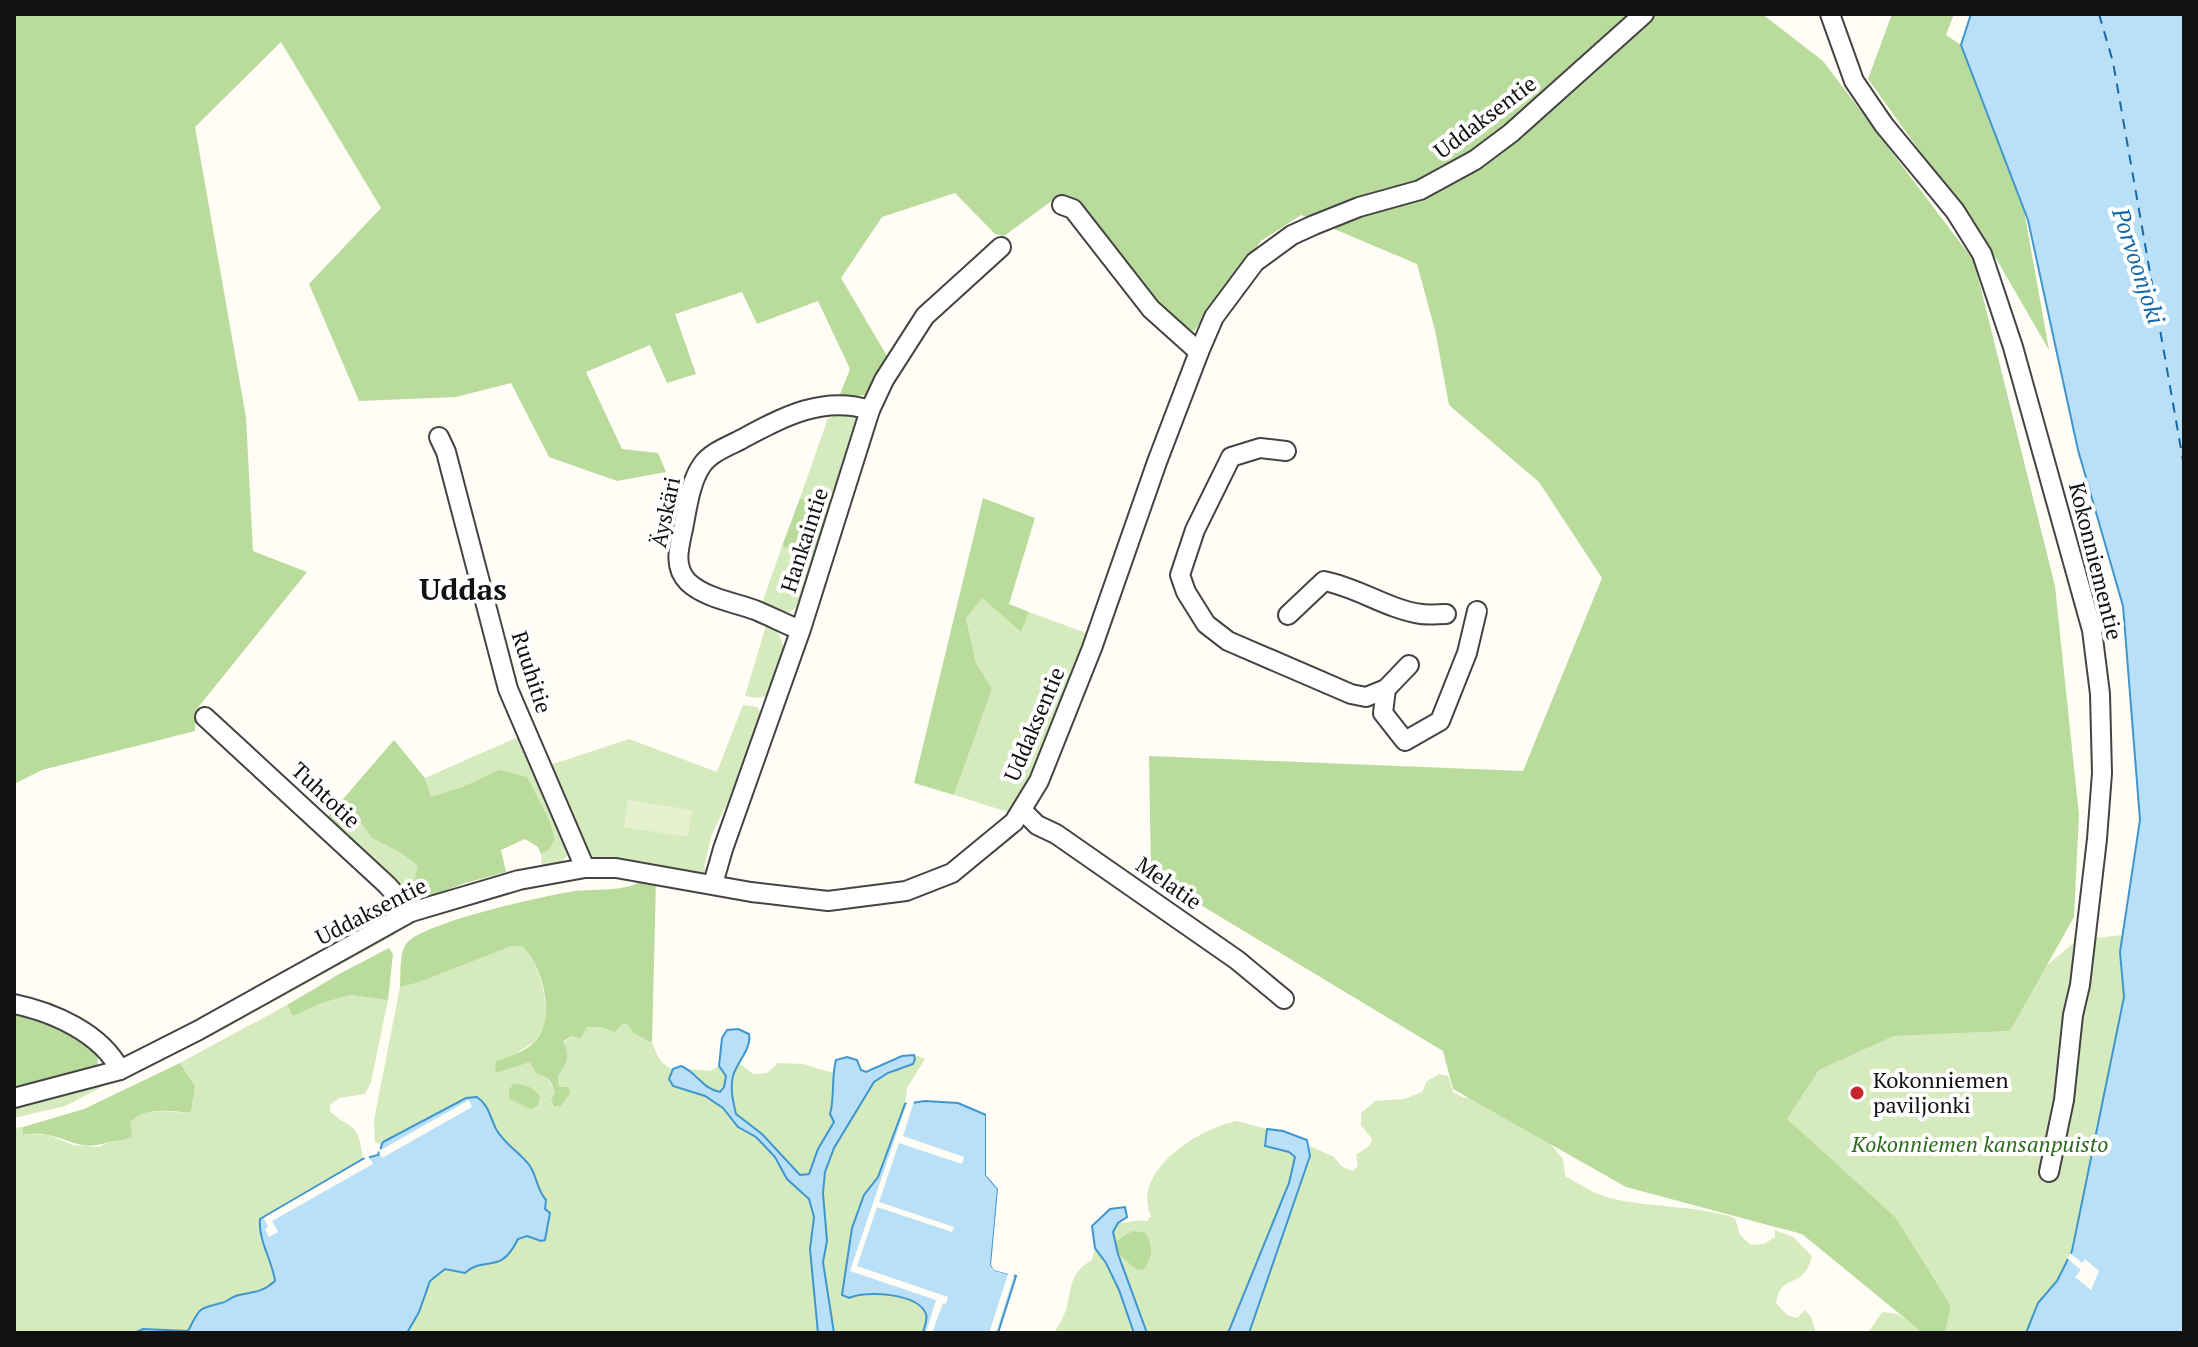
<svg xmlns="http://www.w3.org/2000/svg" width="2198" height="1347" viewBox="0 0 2198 1347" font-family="'PT Serif',serif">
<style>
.green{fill:#d5ebbd}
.forest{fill:#b9dc9c}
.pitch{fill:#e6f2cf}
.water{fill:#b9e0f7;stroke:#3f96cf;stroke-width:2}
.pier{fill:#fffdf5}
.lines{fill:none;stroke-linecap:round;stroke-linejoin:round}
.ferry{stroke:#1768a6;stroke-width:2;stroke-dasharray:10 8;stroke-linecap:butt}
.minor-casing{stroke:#444;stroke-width:22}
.minor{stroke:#fff;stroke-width:18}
.poi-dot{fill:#c4262e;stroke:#fff;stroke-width:3}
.labels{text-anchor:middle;stroke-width:8;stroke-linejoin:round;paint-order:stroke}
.street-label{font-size:22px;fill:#111;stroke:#fff}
.poi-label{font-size:22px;fill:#111;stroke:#fff;text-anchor:start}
.park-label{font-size:22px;font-style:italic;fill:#2f6b1f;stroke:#fff}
.water-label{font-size:24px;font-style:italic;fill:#1768a6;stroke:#fff}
.district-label{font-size:30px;font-weight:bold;fill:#111;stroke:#fff}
</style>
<rect width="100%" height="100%" fill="#fffdf5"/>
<!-- green -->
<g class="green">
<path d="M 852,411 L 860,417 L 831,508 L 800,498 L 828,418 Z"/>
<path d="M 782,546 L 815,558 C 810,575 804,617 779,613 C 773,612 767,608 761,606 Z"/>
<path d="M 981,597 L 1021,632 L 1029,612 L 1086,633 C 1068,682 1042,775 1008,812 L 954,795 L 992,689 L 976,663 L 966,618 Z"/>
<path d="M 767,622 C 796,645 780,666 769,695 L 758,698 L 745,696 Z"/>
<path d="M 743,705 L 757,707 L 763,716 L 733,792 L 712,834 L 704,867 L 709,873 L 707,876 L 639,863 L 601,862 L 591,858 L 586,852 L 550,765 L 629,739 L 717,772 Z"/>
<path d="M 518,737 L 569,851 C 565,863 555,866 542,867 L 541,854 L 547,851 L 465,786 L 431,797 L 425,778 Z"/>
<path d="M 345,820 L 360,822 L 372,838 L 401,853 L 419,867 L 422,894 L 435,895 L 422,902 L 403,892 L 336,828 Z"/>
<path d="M 393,929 L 396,934 L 222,1030 L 116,1082 L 114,1077 Z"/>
<path d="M 2123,935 L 2120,952 L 2124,997 L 2072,1252 L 2057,1281 L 2039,1333 L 1945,1333 L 1951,1306 L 1787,1119 L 1819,1070 L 1894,1036 L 2010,1031 L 2045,967 L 2077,940 Z"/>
<path d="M 512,946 L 522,946 C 539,962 553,1011 541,1032 C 535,1043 527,1047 516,1053 C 532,1063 548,1074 555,1092 L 551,1100 L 552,1106 L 560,1107 L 570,1094 L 559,1087 L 558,1076 L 563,1043 L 572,1036 L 581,1037 L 587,1027 L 601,1027 L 614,1031 L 622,1024 L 630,1025 L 633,1033 L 652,1043 C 657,1054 660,1065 673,1069 L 669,1079 L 673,1086 L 705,1096 L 723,1108 L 738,1127 L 756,1137 L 775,1157 L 787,1179 L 809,1199 L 814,1217 L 810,1249 L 818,1333 L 398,1333 L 424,1285 L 445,1269 L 465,1273 C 484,1257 504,1267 518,1239 L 526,1236 L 541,1241 L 546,1200 L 541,1194 L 534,1174 L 497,1133 L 484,1101 L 477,1097 L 459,1101 L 381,1145 L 375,1142 L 374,1120 L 400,987 L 417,983 Z"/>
<path d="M 350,995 L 388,1000 L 371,1082 L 365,1094 L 339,1098 L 330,1105 L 330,1111 C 337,1119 344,1121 352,1127 C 360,1134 361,1148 363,1159 L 260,1219 L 260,1238 L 273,1269 L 275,1296 L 185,1333 L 14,1333 L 14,1128 L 23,1127 L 23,1134 L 48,1135 L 73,1145 L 99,1147 L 111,1141 L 139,1113 L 160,1111 L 191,1113 L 195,1086 L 180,1063 L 287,1005 L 293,1016 L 322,1003 Z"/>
<path d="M 914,1055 L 925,1059 L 907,1088 L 905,1104 L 878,1177 L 864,1195 L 852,1228 L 842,1294 L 849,1298 C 865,1290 918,1293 926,1314 C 928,1320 924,1327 923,1333 L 834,1333 L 823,1262 L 827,1241 L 823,1193 L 825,1172 L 834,1148 L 875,1082 L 915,1059 Z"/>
<path d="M 738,1062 L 753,1074 L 767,1073 L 778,1063 L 803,1064 L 833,1073 L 834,1100 L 830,1114 L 834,1122 L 818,1149 L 809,1174 L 800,1175 L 793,1171 L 762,1134 L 736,1114 C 732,1094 731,1082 738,1062 Z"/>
<path d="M 719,1066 L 726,1075 L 724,1087 L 720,1092 L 701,1084 L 698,1076 L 688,1069 L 710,1071 Z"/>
<path d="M 1439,1074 L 1448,1076 L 1453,1092 L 1464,1098 L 1483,1096 L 1548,1141 L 1563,1159 L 1565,1176 C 1579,1184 1595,1194 1610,1198 C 1651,1208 1695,1205 1735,1218 L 1740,1235 L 1751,1245 L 1764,1244 L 1775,1237 L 1775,1230 L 1793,1237 L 1812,1256 C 1803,1292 1781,1271 1776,1303 L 1787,1315 L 1797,1318 L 1805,1310 L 1811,1317 L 1816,1333 L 1249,1333 L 1310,1156 L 1310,1146 L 1334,1157 L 1341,1166 L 1353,1171 L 1358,1166 L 1356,1155 L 1370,1145 L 1372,1139 L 1361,1125 L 1361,1113 L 1375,1101 L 1404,1099 L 1422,1092 L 1427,1081 Z"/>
<path d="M 102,1082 L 102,1087 L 65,1106 L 14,1118 L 14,1106 Z"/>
<path d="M 1237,1121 L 1267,1129 L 1265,1146 L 1289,1152 L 1295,1157 L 1289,1183 L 1228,1333 L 1147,1333 L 1118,1254 L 1137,1270 L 1132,1231 L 1115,1242 L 1113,1232 L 1118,1223 C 1129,1223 1137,1219 1147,1221 L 1151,1216 C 1131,1171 1199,1128 1237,1121 Z"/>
<path d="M 1095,1248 C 1114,1274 1124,1303 1134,1333 L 1054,1333 C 1058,1326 1063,1318 1066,1310 C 1072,1287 1069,1273 1092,1260 Z"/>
<path d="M 1882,1312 L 1898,1314 L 1925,1333 L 1868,1333 Z"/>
</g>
<!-- forest -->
<g class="forest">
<path d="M 14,14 L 1762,14 L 1823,61 L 1974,261 L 2055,586 L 2079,815 L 2074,917 L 2010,1031 L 1894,1036 L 1819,1070 L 1787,1119 L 1896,1218 L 1951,1306 L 1945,1333 L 1923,1333 L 1802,1234 L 1626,1187 L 1453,1089 L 1443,1051 L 1151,875 L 1149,756 L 1523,771 L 1602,578 L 1539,482 L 1449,405 L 1435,330 L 1417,264 L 1301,215 L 1261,241 L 1194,331 L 1177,325 L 1074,201 L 1057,197 L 1004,236 L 995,234 L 955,193 L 882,217 L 841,278 L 887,356 L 869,395 L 839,397 L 850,369 L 818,301 L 757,324 L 742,292 L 675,314 L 696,374 L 667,383 L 650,345 L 586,372 L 622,449 L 658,453 L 666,472 L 617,481 L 549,457 L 511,383 L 456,397 L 359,401 L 309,284 L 381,208 L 281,42 L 195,127 L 246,417 L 253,551 L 307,572 L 196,710 L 195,731 L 42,770 L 14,784 Z"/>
<path d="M 1892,14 L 1954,14 L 1946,35 L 1961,45 L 2024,210 L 2049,350 L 1994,255 L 1868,79 Z"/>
<path d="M 800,498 L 831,508 L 815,558 L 782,546 Z"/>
<path d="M 983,498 L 1035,518 L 1009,604 L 1029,612 L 1021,632 L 982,598 L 966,618 L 976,663 L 992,689 L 954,795 L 914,783 Z"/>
<path d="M 394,740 L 425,778 L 431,797 L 465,786 L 499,770 L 527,777 L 549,820 L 555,840 L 547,851 L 541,854 L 538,847 L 525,839 L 501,850 L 506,872 L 462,884 L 435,895 L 422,894 L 413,886 L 418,866 L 401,853 L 372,838 L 360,822 L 345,820 L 336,828 L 325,820 Z"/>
<path d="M 646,878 L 656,880 L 652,1043 L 633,1033 L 629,1025 L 622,1024 L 615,1032 L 601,1027 L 587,1027 L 581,1038 L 571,1036 L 563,1042 C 571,1055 566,1065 558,1076 L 559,1087 L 569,1087 L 570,1094 L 560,1107 L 553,1106 L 551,1100 L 555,1092 C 552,1083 548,1075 537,1074 L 530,1062 L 495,1073 L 496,1062 C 507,1057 522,1053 531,1045 C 558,1024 544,967 522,946 L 512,946 L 417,983 L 400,987 C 401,974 399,954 406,944 C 421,923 540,897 569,892 C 592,888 629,893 646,878 Z"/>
<path d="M 389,948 L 393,954 L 388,1000 L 350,995 L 322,1003 L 293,1016 L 287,1005 L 341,973 Z"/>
<path d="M 14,1012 C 35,1018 107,1034 97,1067 L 14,1090 Z"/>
<path d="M 180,1063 L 195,1086 L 191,1113 C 170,1111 146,1106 130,1122 L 132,1136 C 123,1142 118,1139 109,1142 C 80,1151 75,1141 48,1135 C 40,1133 31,1134 23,1134 L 23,1127 L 84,1109 Z"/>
<path d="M 513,1084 C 526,1084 533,1087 540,1097 L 538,1105 L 531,1109 L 509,1099 L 509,1090 Z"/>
<path d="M 1132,1231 L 1146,1233 C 1153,1247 1153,1256 1144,1269 L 1137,1270 L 1118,1254 L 1115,1242 Z"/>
</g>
<!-- pitch -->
<path class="pitch" d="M 628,800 L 692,810 L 688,837 L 624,827 Z"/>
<!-- water -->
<g class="water">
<path d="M 1971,14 L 2184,14 L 2184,1333 L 2026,1333 L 2038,1303 L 2057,1281 L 2072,1251 L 2124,997 L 2120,952 L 2140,820 L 2123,606 L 2078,450 L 2028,220 L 1961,45 Z"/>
<path d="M 738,1029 L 749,1034 C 752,1048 737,1062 733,1076 C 730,1089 733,1101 736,1114 L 762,1134 L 800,1175 L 809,1174 L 818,1149 L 834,1122 L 830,1114 C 835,1096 831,1078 836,1060 L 847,1057 L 857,1060 L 861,1070 L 866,1072 L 902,1056 L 914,1055 L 915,1059 L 913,1064 L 888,1073 L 874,1082 L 834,1148 L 825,1172 L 823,1193 L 827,1241 L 823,1262 L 834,1333 L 818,1333 L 810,1249 L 814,1217 L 809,1199 L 787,1179 L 775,1157 L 756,1137 L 738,1127 L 723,1108 L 705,1096 L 673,1086 L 669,1079 L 673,1069 L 681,1066 C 698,1073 701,1088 720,1092 L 724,1087 L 726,1076 L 719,1066 L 722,1038 L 727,1030 Z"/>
<path d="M 477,1097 C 489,1105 490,1117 496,1129 C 504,1144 521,1153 530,1166 C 537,1177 537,1190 546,1200 L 545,1209 L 550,1213 L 545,1240 L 541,1241 L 527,1236 L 518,1239 C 499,1277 487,1254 465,1273 L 445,1269 L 430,1281 L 419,1312 L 407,1333 L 134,1333 L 143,1329 L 188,1331 C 200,1308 197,1309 221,1303 C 228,1302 232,1296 239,1295 C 254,1292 263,1292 275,1281 C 272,1259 258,1241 260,1219 L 363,1159 L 378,1155 L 383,1142 L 466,1098 Z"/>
<path d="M 925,1101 L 958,1103 L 986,1115 L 986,1175 L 998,1189 L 991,1265 L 995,1270 L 1016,1276 L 998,1333 L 923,1333 C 924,1327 928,1320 926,1314 C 918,1293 865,1290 849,1298 L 842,1295 L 852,1228 L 864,1195 L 878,1177 L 905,1104 Z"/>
<path d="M 1267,1129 L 1283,1131 L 1307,1140 L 1310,1156 L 1249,1333 L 1228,1333 L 1289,1183 L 1295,1157 L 1289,1152 L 1265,1146 Z"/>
<path d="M 1125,1207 L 1127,1217 L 1118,1223 L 1113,1232 L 1118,1254 L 1147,1333 L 1134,1333 L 1119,1290 L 1106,1263 L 1095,1248 L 1092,1226 L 1110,1209 Z"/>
</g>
<!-- pier -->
<g class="pier">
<path d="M 469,1100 L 472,1107 L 382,1158 L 376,1145 L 381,1150 Z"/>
<path d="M 908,1100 L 914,1102 L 903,1136 L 964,1157 L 962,1164 L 899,1143 L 879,1202 L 954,1227 L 952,1232 L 877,1207 L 857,1266 L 948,1297 L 946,1304 L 943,1303 L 932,1333 L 926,1333 L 936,1300 L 850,1271 Z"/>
<path d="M 986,1111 L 990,1114 L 990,1174 L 1002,1189 L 995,1263 L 1015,1272 L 996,1333 L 989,1333 L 1008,1274 L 994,1270 L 991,1265 L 998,1189 L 986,1175 Z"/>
<path d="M 363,1154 L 367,1154 L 373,1164 L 272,1221 L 278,1232 L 269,1237 L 265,1229 L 268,1227 L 264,1218 L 267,1216 L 365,1159 Z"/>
<path d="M 2070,1253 L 2082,1263 L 2085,1259 L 2099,1271 L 2091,1290 L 2075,1277 L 2081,1270 L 2067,1258 Z"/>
</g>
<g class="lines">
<!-- ferry -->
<path class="ferry" d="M 2099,14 L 2113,62 L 2184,466"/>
<defs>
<g id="minor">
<path d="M 1830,14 L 1854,81 L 1884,125 L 1955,211 L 1982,254 L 2013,347 L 2092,630 L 2100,694 L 2102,773 L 2097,839 L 2080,985 L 2073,1015 L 2064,1100 L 2049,1172"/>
<path d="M 1062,205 L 1073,209 L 1151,309 L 1199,352"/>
<path d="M 439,437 L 446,452 L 508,689 L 585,868"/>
<path d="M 1286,451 L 1260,448 L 1231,457 L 1195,530 L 1180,575 L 1186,592 L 1206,624 L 1228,641 L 1351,694 L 1366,697 L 1386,689"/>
<path d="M 1288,615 L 1324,581 C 1357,587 1387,609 1421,614 C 1429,615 1438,614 1446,614"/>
<path d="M 800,630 C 785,624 770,616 755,610 C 733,602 705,598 688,582 C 673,567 679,547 683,529 C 687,509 690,482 702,465 C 711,452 729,446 742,439 C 783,417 823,395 870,410"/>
<path d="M 1409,665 L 1386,689 L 1383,713 L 1405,741 L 1440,721 L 1467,653 L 1477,611"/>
<path d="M 205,717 L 387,885 L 411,912"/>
<path d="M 1023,811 L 1037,825 L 1056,834 L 1237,960 L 1284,999"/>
<path d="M 713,884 L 723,849 L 801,629 L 870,410 L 884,380 L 925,316 L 1001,247"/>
<path d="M 14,1004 C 53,1012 101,1033 120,1070"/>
<path d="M 14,1098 L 120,1070 L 199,1030 L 411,912 L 519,880 L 585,868 L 616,868 L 751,892 L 828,901 L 906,891 L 952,873 L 1014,822 L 1039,781 L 1092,648 L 1157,462 L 1199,352 L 1214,317 L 1255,262 L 1292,235 L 1314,225 L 1359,207 L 1420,190 L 1475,160 L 1511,133 L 1644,14"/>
</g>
</defs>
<!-- minor casing -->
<use href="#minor" class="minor-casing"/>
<!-- minor -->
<use href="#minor" class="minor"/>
</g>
<!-- markers -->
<circle class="poi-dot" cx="1857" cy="1093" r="8"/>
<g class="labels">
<!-- street labels -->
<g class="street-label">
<text transform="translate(1485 117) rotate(-37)" y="8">Uddaksentie</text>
<text transform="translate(665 512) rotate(-78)" y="8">Äyskäri</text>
<text transform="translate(804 540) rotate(-72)" y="8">Hankaintie</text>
<text transform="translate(2096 561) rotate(76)" y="8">Kokonniementie</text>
<text transform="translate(532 672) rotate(72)" y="8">Ruuhitie</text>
<text transform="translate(1034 724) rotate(-67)" y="8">Uddaksentie</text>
<text transform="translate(326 795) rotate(43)" y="8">Tuhtotie</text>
<text transform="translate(1169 883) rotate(35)" y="8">Melatie</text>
<text transform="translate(371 911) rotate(-27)" y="8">Uddaksentie</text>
</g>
<!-- poi labels -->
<g class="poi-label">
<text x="1873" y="1088">Kokonniemen<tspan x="1873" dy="25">paviljonki</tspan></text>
</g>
<!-- park labels -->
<g class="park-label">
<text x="1980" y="1152">Kokonniemen kansanpuisto</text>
</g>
<!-- water labels -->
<g class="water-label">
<text transform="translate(2138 266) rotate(72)" y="8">Porvoonjoki</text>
</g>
<!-- district labels -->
<g class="district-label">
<text x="463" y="600">Uddas</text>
</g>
</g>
<!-- border -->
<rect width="2198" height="1347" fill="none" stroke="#111111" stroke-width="32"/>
</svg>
